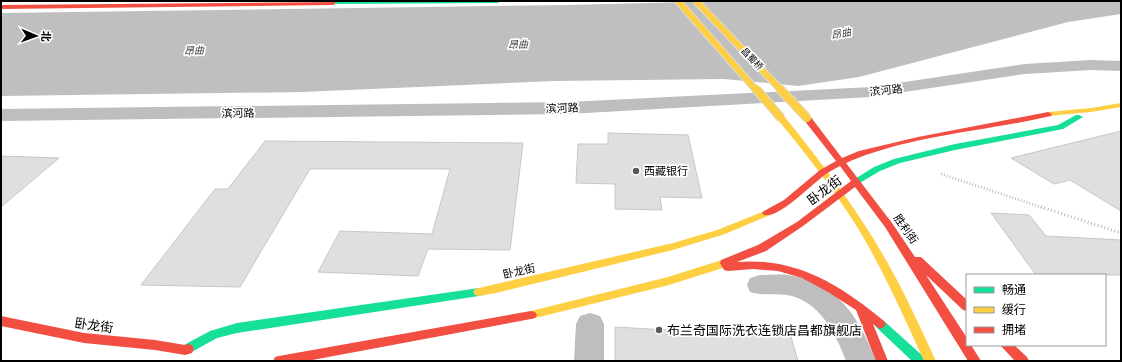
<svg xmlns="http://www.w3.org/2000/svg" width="1122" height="362" viewBox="0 0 1122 362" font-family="Signika,'Noto Sans SC',sans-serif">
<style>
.water{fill:#bfbfbf}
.building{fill:#dfdfdf;stroke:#c7c7c7}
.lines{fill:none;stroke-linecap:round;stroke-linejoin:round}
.path-far1{stroke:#b9b9b9;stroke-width:2.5;stroke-dasharray:1 2;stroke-linecap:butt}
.path{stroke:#b9b9b9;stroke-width:3;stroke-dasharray:1 2.5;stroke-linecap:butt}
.street{fill:#bebebe;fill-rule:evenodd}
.fast{fill:#16e098;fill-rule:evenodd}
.slow{fill:#ffcf43;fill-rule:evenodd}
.jam{fill:#f24e42;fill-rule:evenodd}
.slow-bridge-far1-casing{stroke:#dbdbdb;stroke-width:8;stroke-linecap:butt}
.slow-bridge-casing{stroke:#dbdbdb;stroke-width:10;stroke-linecap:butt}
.slow-bridge-far1{stroke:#ffcf43;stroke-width:6}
.slow-bridge{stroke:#ffcf43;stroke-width:8}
.poi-dot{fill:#595959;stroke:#fff;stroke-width:1.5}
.labels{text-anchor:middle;stroke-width:3.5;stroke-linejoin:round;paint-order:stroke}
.far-street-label{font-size:9px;fill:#000;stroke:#fff}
.far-water-label{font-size:10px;font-style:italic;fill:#444;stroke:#fff}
.street-label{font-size:11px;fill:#000;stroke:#fff}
.poi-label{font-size:11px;fill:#000;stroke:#fff;text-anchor:start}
.near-street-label{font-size:13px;fill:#000;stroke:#fff}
.near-poi-label{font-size:13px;fill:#000;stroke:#fff;text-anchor:start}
</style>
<rect width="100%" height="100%" fill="#fff"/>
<!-- water -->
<path class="water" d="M 728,1 L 1121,1 L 1121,14 L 1068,22 L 859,77 L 798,86 L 724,79 L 554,81 L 302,92 L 1,96 L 1,13 L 567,5 Z"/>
<!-- building -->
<g class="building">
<path d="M 1121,131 L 1121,211 L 1070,180 L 1054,184 L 1011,158 Z"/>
<path d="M 608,133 L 688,135 L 702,198 L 660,197 L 662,210 L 615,209 L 615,184 L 576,183 L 578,144 L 608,144 Z"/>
<path d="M 265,141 L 523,143 L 510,250 L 428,249 L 418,276 L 318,272 L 340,231 L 432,234 L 450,169 L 310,169 L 240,287 L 141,285 L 215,189 L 228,189 Z"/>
<path d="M 1,156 L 59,158 L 1,207 Z"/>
<path d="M 991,213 L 1029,215 L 1046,236 L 1121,240 L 1121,275 L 1036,275 Z"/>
<path d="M 615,327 L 791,337 L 798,361 L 615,361 Z"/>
</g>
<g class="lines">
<!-- path-far1 -->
<path class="path-far1" d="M 941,174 L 1044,208"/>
<!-- path -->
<path class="path" d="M 1041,207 L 1121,233"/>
<!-- street -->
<g class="street">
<path d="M 1091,60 L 1121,61 L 1121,71 L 1091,70 L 1025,74 L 871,97 L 568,114 L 1,121 L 1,109 L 568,102 L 871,87 L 1025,64 Z"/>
<path d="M 760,275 C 769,275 779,274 788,275 C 838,283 859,317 876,361 L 846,361 C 836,334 819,300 787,295 C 774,293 763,296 750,292 L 747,285 L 750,278 Z"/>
<path d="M 590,313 L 600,316 L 604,324 L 604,361 L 574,361 L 576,324 L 580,316 Z"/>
</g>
<!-- fast -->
<g class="fast">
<path d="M 333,1 L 501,1 L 498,3 L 331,4 L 331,2 Z"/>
<path d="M 1076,115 L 1079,115 L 1083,117 L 1063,129 L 955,150 L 900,163 L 880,171 L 858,184 L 855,185 L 850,182 L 874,167 L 894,159 L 955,144 L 1058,125 Z"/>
<path d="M 479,288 L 483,289 L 485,292 L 483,295 L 479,296 L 237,333 L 217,338 L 188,354 L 184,353 L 182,349 L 184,345 L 210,331 L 237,323 Z"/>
<path d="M 880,319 L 884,321 L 924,357 L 926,361 L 912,361 L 876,327 L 874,324 L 876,321 Z"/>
</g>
<!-- slow -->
<g class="slow">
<path d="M 1121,103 L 1121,107 L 1091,112 L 1048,116 L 1044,114 L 1048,112 L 1091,108 Z"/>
<path d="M 778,116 L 784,116 C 821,162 857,209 886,260 C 905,293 920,327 936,361 L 924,361 C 904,317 884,272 859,230 C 835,191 807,155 778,120 L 777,118 Z"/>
<path d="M 767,210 L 772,213 L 770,215 L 725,234 L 673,250 L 496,293 L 479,296 L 475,295 L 473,292 L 475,289 L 479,288 L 673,243 L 717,230 Z"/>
<path d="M 725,259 L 729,260 L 730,263 L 729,266 L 669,285 L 531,319 L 527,318 L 525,315 L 527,312 L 531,311 L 668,277 Z"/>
</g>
<!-- jam -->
<g class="jam">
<path d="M 335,2 L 335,4 L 333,5 L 1,9 L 1,5 Z"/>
<path d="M 1048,112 L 1052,114 L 1051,116 C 983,132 910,135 846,163 L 892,223 L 915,257 L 921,257 L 967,300 L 967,311 L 963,310 L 926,275 L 967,338 L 967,345 L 971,345 L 981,361 L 968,361 L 885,227 L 855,187 L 803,226 L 766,251 L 737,262 C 796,257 840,285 884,321 L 886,324 L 884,327 L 880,329 L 873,324 L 888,361 L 876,361 L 856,310 L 828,292 L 802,278 L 778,271 L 753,269 L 728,271 L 724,270 L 720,263 L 721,260 L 758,245 L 797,222 L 851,181 L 840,166 C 835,169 830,171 826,174 C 813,183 779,219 764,215 L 762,213 L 764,211 L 784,200 L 820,170 L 836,161 L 804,120 L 803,118 L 804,116 L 810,116 L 842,158 L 859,151 L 918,137 Z"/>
<path d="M 531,311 L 535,312 L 537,315 L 535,318 L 531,319 L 307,361 L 273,361 L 275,357 L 279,356 Z"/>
<path d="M 1,316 L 84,333 L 155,340 L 185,345 L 188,344 L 192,345 L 194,349 L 192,353 L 185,355 L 155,350 L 84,343 L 1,326 Z"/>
<path d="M 1000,345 L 1014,345 L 1027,357 L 1029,361 L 1015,361 Z"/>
</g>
<defs>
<g id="slow-bridge-far1">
<path d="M 678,1 L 756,90"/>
<path d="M 696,1 L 781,90"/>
</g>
<g id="slow-bridge">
<path d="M 756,89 L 781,118"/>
<path d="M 780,89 L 807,118"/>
</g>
</defs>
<!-- slow-bridge-far1 casing -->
<use href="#slow-bridge-far1" class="slow-bridge-far1-casing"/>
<!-- slow-bridge casing -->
<use href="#slow-bridge" class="slow-bridge-casing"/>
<!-- slow-bridge-far1 -->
<use href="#slow-bridge-far1" class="slow-bridge-far1"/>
<!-- slow-bridge -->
<use href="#slow-bridge" class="slow-bridge"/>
</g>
<!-- markers -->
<g class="poi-dot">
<circle cx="636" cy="171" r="4"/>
<circle cx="659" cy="330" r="4"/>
</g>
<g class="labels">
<!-- far-street labels -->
<g class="far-street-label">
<text transform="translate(752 59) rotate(46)" y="3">昌蜀桥</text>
</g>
<!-- far-water labels -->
<g class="far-water-label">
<text transform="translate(841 33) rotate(-10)" y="4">昂曲</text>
<text transform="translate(518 44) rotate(-1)" y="4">昂曲</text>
<text transform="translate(194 50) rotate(-1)" y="4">昂曲</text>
</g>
<!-- street labels -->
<g class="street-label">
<text transform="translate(886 90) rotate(-6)" y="4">滨河路</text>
<text transform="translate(562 108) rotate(-2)" y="4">滨河路</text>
<text transform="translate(238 113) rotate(-1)" y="4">滨河路</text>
<text transform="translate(906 229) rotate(55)" y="4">胜利街</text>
<text transform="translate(519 271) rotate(-13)" y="4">卧龙街</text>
</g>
<!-- poi labels -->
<g class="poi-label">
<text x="644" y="175">西藏银行</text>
</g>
<!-- near-street labels -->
<g class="near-street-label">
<text transform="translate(824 190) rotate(-37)" y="5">卧龙街</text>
<text transform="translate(94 325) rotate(8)" y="5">卧龙街</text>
</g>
<!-- near-poi labels -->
<g class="near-poi-label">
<text x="667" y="335">布兰奇国际洗衣连锁店昌都旗舰店</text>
</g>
</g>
<!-- border -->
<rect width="1122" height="362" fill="none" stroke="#000000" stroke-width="4"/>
<!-- legend -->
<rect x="966" y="274" width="140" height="72" fill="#ffffff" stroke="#999999"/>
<rect x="974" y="287" width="20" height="6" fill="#16e098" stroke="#999999"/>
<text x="1002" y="294" font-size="12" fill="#000000">畅通</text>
<rect x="974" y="307" width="20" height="6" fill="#ffcf43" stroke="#999999"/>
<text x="1002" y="314" font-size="12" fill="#000000">缓行</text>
<rect x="974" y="327" width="20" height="6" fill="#f24e42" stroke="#999999"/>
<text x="1002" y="334" font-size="12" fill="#000000">拥堵</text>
<!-- north arrow -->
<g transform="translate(36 36) rotate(92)" stroke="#ffffff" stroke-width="3" paint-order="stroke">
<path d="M0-3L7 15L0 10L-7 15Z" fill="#000000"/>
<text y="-6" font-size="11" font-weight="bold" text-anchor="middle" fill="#000000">北</text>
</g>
</svg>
